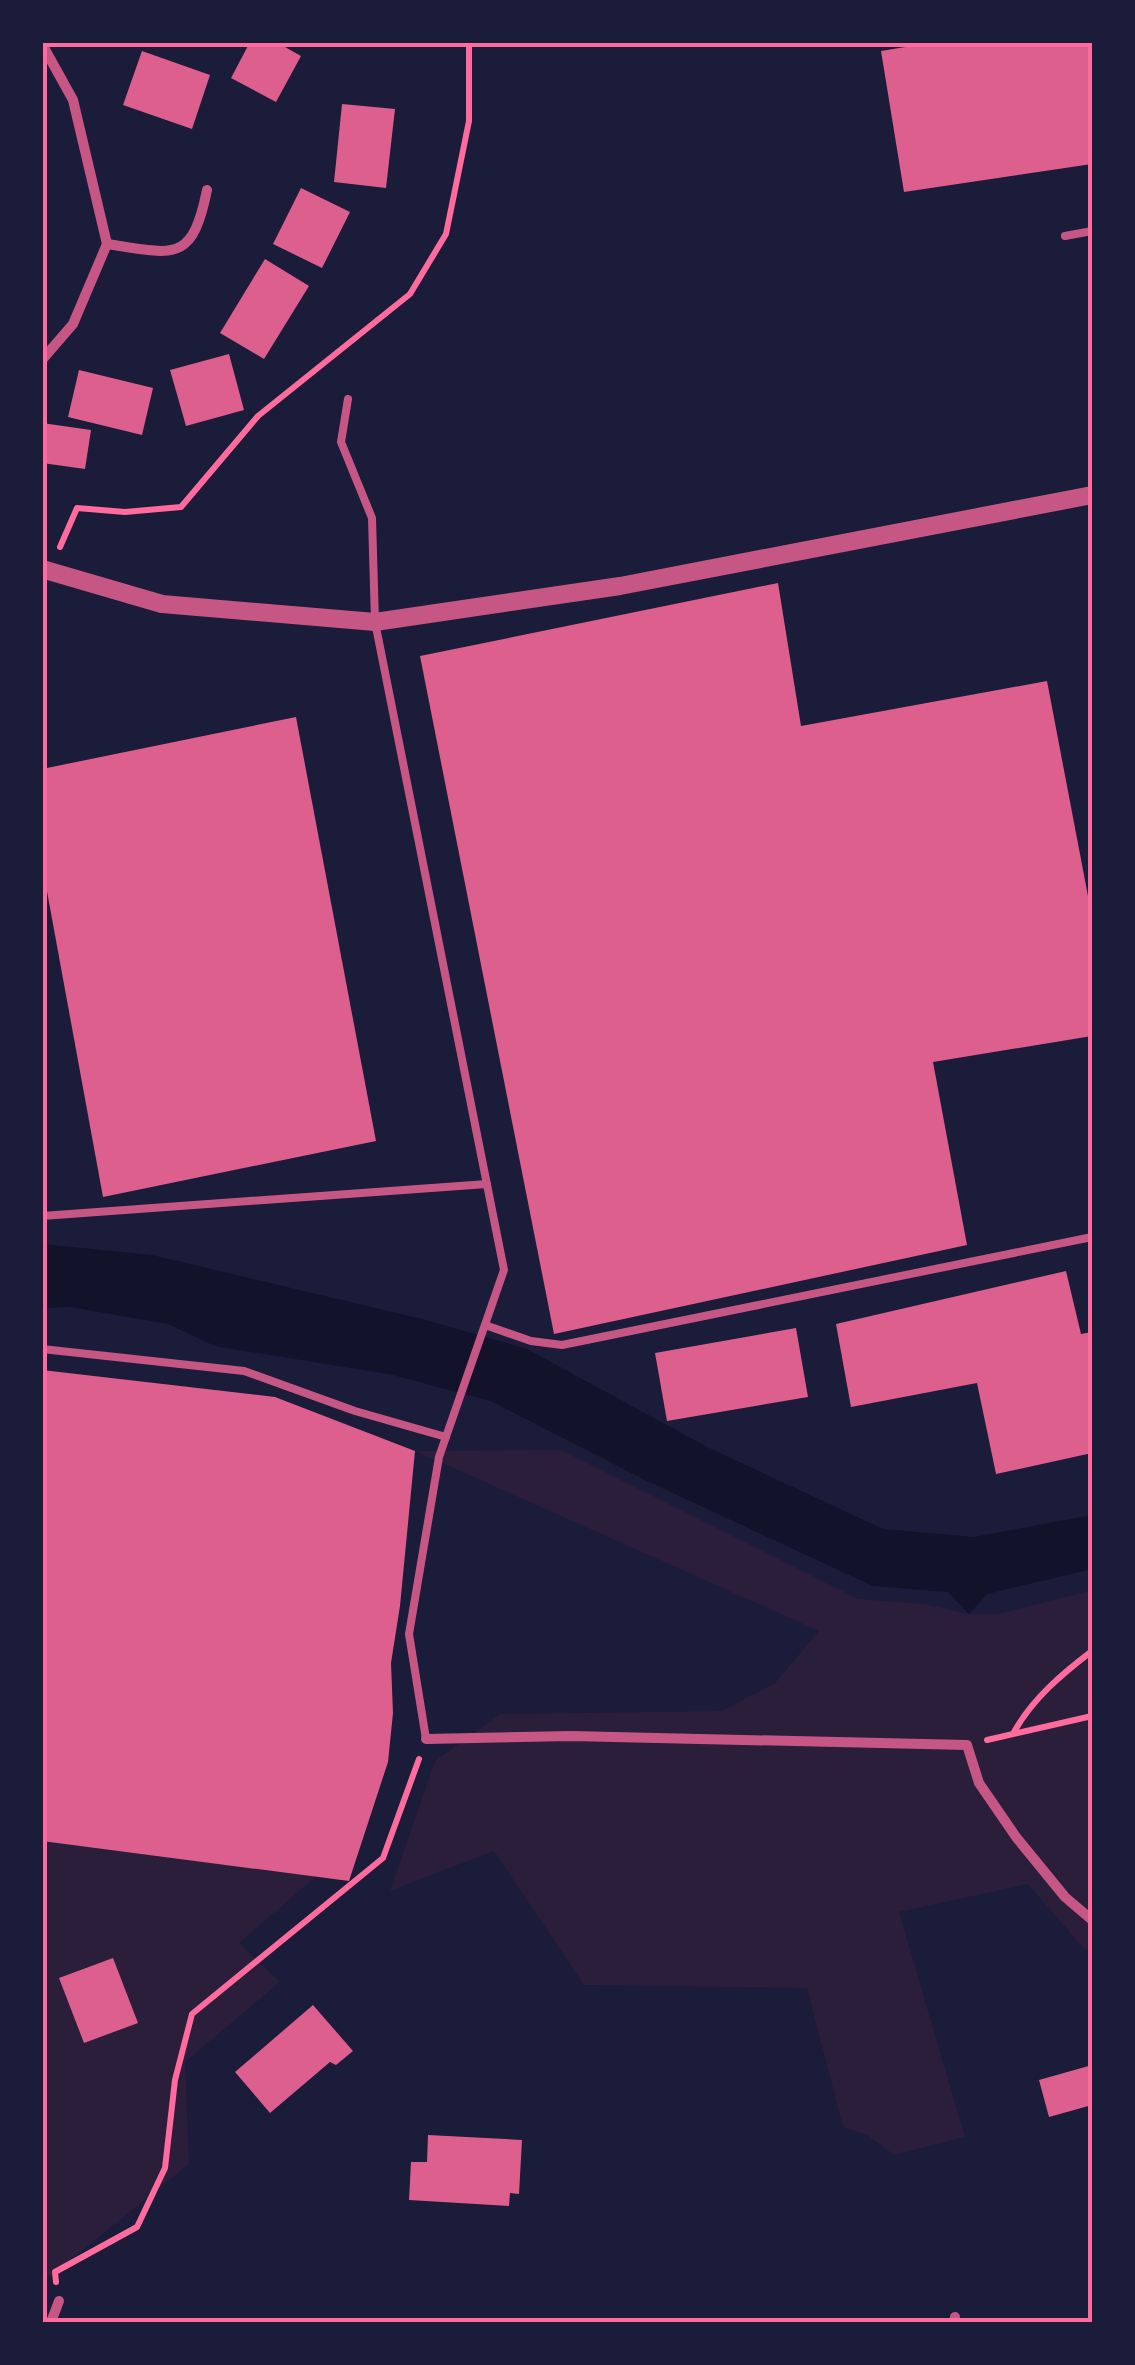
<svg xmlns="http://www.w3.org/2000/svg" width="1135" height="2365" viewBox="0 0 1135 2365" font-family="'Noto Sans',sans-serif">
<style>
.green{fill:#2a1e3b}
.water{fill:#12122b}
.building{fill:#dd5f8e}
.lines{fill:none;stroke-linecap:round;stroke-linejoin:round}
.path{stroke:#ff6b9d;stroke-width:6}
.service{stroke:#c65784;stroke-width:8}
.minor{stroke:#c65784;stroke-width:10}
.tertiary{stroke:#c65784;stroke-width:18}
.neatline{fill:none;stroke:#ff6b9d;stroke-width:4}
</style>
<rect width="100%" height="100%" fill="#1b1b3a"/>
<!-- green -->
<g class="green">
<path d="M 561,1450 L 858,1599 L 925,1604 L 969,1614 L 998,1614 L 1092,1590 L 1092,1949 L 1085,1950 L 1028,1884 L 899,1912 L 965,2137 L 894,2155 L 867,2135 L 843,2127 L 807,1988 L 584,1985 L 494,1851 L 390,1891 L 435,1761 L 500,1714 L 722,1711 L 775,1683 L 819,1631 L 415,1451 Z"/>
<path d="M 43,1841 L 318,1875 L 239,1943 L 280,1982 L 185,2062 L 189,2164 L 43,2282 Z"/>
</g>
<!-- water -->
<path class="water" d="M 42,1244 L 152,1255 L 426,1320 L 527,1349 L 709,1448 L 883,1529 L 974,1537 L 1092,1515 L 1092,1569 L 987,1594 L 969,1614 L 948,1592 L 873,1586 L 645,1480 L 491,1401 L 393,1375 L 215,1346 L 168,1324 L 71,1307 L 43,1308 Z"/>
<!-- building -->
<g class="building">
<path d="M 250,42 L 276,42 L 301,56 L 276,102 L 231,78 Z"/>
<path d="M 936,42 L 1092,42 L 1092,164 L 904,192 L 881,51 Z"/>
<path d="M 142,51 L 210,75 L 192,129 L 123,105 Z"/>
<path d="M 342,104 L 395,109 L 386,188 L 334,182 Z"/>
<path d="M 301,188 L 350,212 L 322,268 L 273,244 Z"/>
<path d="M 265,259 L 309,286 L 264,359 L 220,333 Z"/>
<path d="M 229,354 L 244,410 L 186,426 L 170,370 Z"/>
<path d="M 79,370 L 153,388 L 142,435 L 68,417 Z"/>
<path d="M 42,423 L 91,430 L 85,469 L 42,463 Z"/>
<path d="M 778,583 L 801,726 L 1047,681 L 1092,917 L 1092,1036 L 933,1062 L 967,1245 L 554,1334 L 420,656 Z"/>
<path d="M 296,717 L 376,1141 L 103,1197 L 42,864 L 42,769 Z"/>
<path d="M 1066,1271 L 1081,1334 L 1092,1332 L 1092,1453 L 996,1474 L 977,1383 L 851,1407 L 836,1324 Z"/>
<path d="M 796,1328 L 808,1397 L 667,1421 L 655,1353 Z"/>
<path d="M 42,1370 L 275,1397 L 415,1451 L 400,1606 L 391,1663 L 393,1713 L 388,1762 L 349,1881 L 42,1841 Z"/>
<path d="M 113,1958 L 138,2023 L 84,2043 L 59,1978 Z"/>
<path d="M 313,2005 L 353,2051 L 336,2065 L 330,2062 L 270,2113 L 235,2072 Z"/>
<path d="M 1092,2065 L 1092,2105 L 1049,2117 L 1039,2080 Z"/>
<path d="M 428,2135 L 522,2140 L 519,2194 L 510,2193 L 509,2206 L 409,2200 L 411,2162 L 427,2162 Z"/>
</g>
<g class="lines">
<!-- path -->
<g class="path">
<path d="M 60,547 L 77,508 L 125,512 L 181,507 L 258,416 L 410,294 L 446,234 L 469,121 L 469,42"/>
<path d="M 1014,1732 C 1033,1698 1062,1674 1092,1651"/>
<path d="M 987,1740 L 1092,1716"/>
<path d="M 56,2282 L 55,2272 L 137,2227 L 165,2168 L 175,2080 L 192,2014 L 383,1858 L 419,1759"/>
</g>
<!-- service -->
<g class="service">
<path d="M 1065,236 L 1092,231"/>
<path d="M 348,399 L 341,442 L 372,518 L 375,622 L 504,1270 L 439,1457 L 409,1634 L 426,1739"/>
<path d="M 42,1216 L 487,1184"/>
<path d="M 485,1325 L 531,1341 L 562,1345 L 1092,1237"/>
<path d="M 42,1349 L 244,1371 L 355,1411 L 446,1437"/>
</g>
<!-- minor -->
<g class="minor">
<path d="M 42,44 L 73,100 L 107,244 L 73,324 L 42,360"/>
<path d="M 107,244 C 174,254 192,264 207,190"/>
<path d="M 426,1739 L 571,1736 L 967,1745 L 979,1783 L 1016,1837 L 1065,1897 L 1092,1920"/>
<path d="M 51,2322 L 59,2301"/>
<path d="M 954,2322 L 955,2317"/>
</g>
<!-- tertiary -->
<path class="tertiary" d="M 42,569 L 162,604 L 375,622 L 620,586 L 1092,495"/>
</g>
<!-- border -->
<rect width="1135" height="2365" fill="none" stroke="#1b1b3a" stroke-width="90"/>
<rect x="45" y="45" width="1045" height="2275" class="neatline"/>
</svg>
